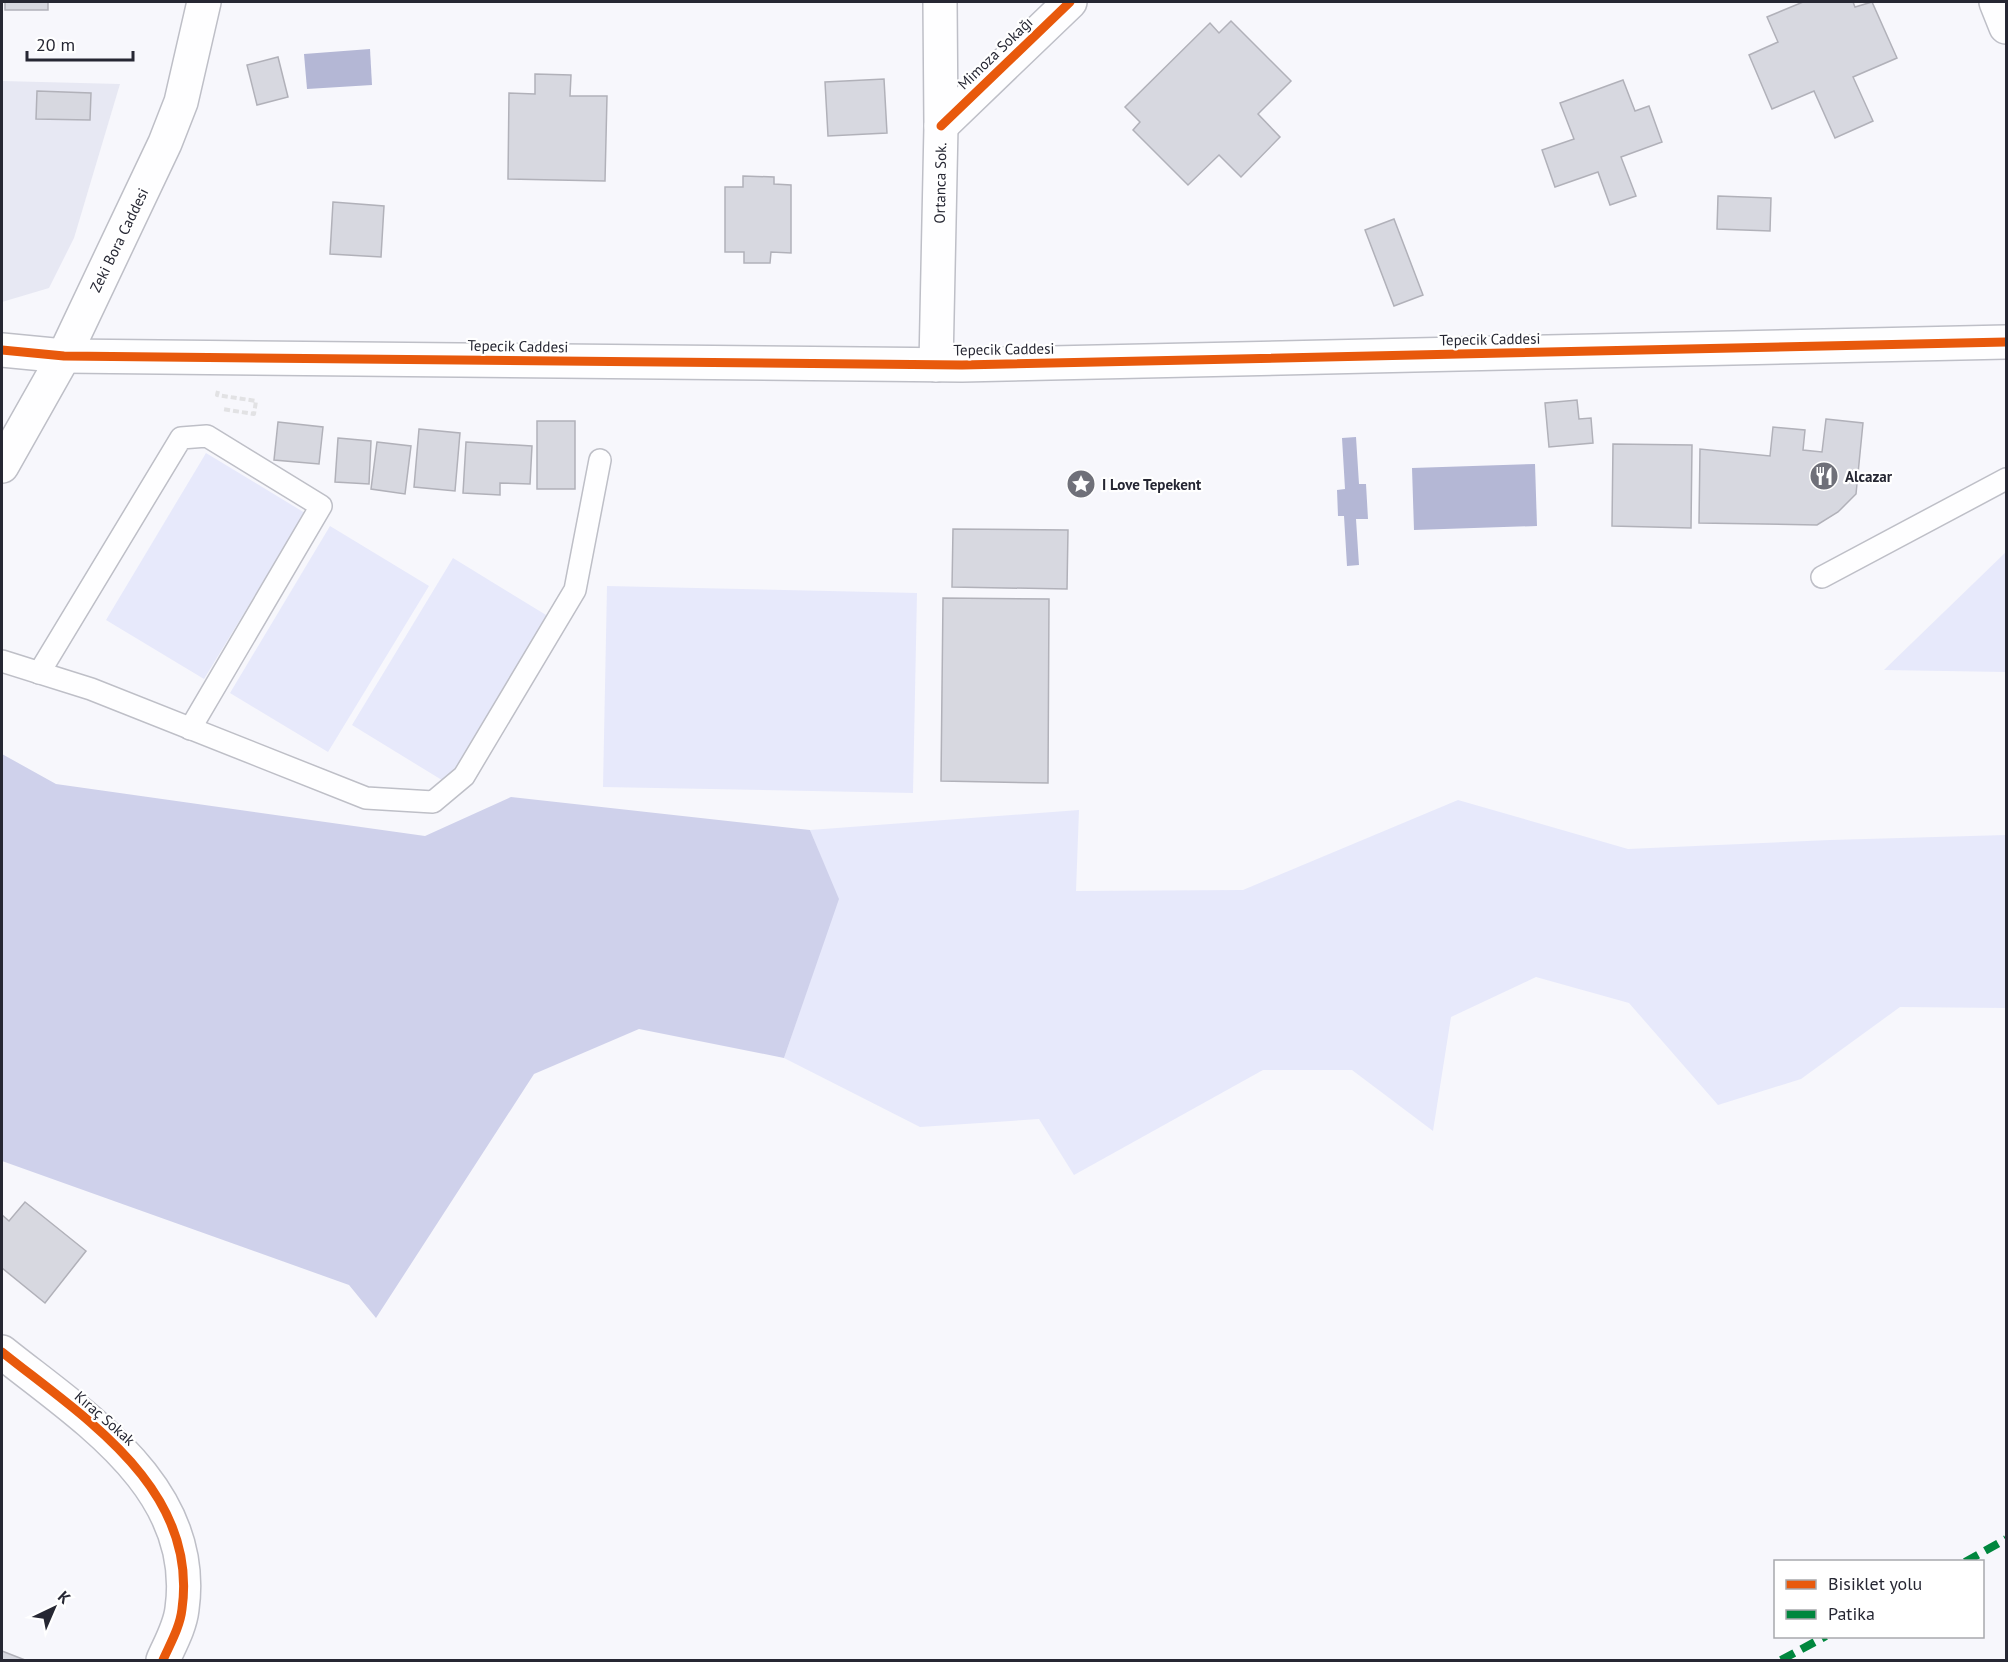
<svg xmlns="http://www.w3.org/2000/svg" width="2008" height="1662" viewBox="0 0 2008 1662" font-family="'PT Sans',sans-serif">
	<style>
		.built { fill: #e7e8f3 }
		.green { fill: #e7e9fb }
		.forest { fill: #cfd1eb }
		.water { fill: #b4b7d5 }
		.building { fill: #d7d8e0; stroke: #b1b1b9; stroke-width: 1.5 }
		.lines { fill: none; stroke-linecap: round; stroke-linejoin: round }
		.service-casing { stroke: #bebfc7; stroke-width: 24 }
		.minor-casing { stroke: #bebfc7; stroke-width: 36 }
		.tertiary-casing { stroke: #bebfc7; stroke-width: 36 }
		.path { stroke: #e2e2e4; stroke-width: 4; stroke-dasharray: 6 3; stroke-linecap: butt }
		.service { stroke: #fefeff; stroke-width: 21 }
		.minor { stroke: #fefeff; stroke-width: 33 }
		.tertiary { stroke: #fefeff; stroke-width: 33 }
		.quiet { stroke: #00873e; stroke-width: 8; stroke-dasharray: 15 8; stroke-linecap: butt }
		.cycleway-casing { stroke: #fff; stroke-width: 13 }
		.cycleway { stroke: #e8590c; stroke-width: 9 }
		.labels { text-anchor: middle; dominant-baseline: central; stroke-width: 4.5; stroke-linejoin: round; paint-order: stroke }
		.street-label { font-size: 15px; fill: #262733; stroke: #fff }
		.poi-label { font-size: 15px; font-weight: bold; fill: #262733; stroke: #fff; text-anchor: start }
	</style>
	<rect width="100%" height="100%" fill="#f7f7fc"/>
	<!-- built -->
	<path class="built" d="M2,81L120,84L74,238L49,288L2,302Z"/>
	<!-- green -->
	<g class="green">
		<path d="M206,453L305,513L204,679L106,620Z"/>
		<path d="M330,526L429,586L328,752L230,693Z"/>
		<path d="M2006,552V672L1884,670Z"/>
		<path d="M453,558L551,618L450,785L352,725Z"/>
		<path d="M607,586L917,593L913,793L603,787Z"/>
		<path d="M1458,800L1628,849L1830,840L2006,835V1008L1900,1007L1801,1079L1718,1105L1629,1003L1536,977L1451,1017L1433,1131L1352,1070H1263L1074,1175L1039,1119L920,1127L784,1058L838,899L810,830L1079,810L1076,891L1243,890Z"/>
	</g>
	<!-- forest -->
	<path class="forest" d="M2,754L56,784L425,836L511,797L810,830L839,899L784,1058L639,1029L534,1074L376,1318L349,1285L2,1161Z"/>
	<!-- water -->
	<g class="water">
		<path d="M370,49L372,85L307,89L304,54Z"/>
		<path d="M1356,437L1359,484H1366L1368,519H1356L1359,565L1347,566L1344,516H1338L1337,490L1345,489L1342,438Z"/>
		<path d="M1535,464L1537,526L1414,530L1412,468Z"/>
	</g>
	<!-- building -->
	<g class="building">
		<rect x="5" y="2" width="43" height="8"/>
		<path d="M1803,2H1853L1855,7L1872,2L1897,58L1853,77L1873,121L1835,138L1814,91L1772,109L1749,55L1778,42L1767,17Z"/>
		<path d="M1231,21L1291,81L1258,114L1280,137L1241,177L1219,155L1188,185L1133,130L1140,122L1125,107L1210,23L1219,33Z"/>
		<path d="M278,57L288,97L257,105L247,65Z"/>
		<path d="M535,74L571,75L570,96H607L605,181L508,179L509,93L535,94Z"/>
		<path d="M884,79L887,133L828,136L825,82Z"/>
		<path d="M1623,80L1635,111L1649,106L1662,142L1621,157L1636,196L1610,205L1598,172L1555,187L1542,150L1574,139L1560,103Z"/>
		<path d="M37,91L91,93L90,120L36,119Z"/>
		<path d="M743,176L774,177V184L791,185V253L771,252L770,263H744V252H725V187H743Z"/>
		<path d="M1718,196L1771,198L1770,231L1717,229Z"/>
		<path d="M333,202L384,206L381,257L330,254Z"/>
		<path d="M1394,219L1423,295L1394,306L1365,230Z"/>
		<path d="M1577,400L1579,419L1591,418L1593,443L1549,447L1545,403Z"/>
		<path d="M1826,419L1863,423L1856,494L1838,512L1817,525L1699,523L1700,449L1770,456L1773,427L1805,430L1803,450L1822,452Z"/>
		<rect x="537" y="421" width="38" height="68"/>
		<path d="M278,422L323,427L319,464L274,460Z"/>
		<path d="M419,429L460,433L455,491L414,487Z"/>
		<path d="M338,438L371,441L369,484L335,482Z"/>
		<path d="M377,442L411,446L405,494L371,489Z"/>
		<path d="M466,442L532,446L530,484L500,483V495L463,493Z"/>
		<path d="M1613,444L1692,445L1691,528L1612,526Z"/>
		<path d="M953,529L1068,530L1067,589L952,587Z"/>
		<path d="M943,598L1049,599L1048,783L941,781Z"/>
		<path d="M25,1202L86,1251L45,1303L2,1268V1215L9,1221Z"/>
		<path d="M2,1651L25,1660H2Z"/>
	</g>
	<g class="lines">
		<!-- service casing -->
		<g class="service-casing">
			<g id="service">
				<path d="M1822,577L2006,479"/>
				<path d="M2,661L91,689L366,798L433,802L464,776L575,590L600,460"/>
				<path d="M39,673L181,438L207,436L321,506L190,729"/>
			</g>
		</g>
		<!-- minor casing -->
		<g class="minor-casing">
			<g id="minor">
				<path d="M1996,2L2006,27"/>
				<path d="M941,126L1070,2"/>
				<path d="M936,365L941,126L940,2"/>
				<path d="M2,466L64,356L165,143L181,102L204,2"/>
				<path d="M2,1352C83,1417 199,1488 182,1609C180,1627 170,1644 163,1660"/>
			</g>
		</g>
		<!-- tertiary casing -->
		<g class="tertiary-casing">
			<path id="tertiary" d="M2,350L64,356L962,365L2006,342"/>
		</g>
		<!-- path -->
		<path class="path" d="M218,391L217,395L256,401L254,414L222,409"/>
		<!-- service -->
		<use href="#service" class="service"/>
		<!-- minor -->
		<use href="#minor" class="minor"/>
		<!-- tertiary -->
		<use href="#tertiary" class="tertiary"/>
		<!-- quiet -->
		<g class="quiet">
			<path d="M1965,1562L2006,1539"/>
			<path d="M1781,1660L1826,1636"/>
		</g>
		<!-- cycleway casing -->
		<g class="cycleway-casing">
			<g id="cycleway">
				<path d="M941,126L1070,2"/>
				<path d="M2,350L64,356L962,365L2006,342"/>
				<path d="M2,1352C83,1417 199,1488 182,1609C180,1627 170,1644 163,1660"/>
			</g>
		</g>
		<!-- cycleway -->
		<use href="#cycleway" class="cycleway"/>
	</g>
	<!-- icons -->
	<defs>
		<g id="restaurant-disc" transform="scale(1.5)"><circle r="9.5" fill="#6f7079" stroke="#fff"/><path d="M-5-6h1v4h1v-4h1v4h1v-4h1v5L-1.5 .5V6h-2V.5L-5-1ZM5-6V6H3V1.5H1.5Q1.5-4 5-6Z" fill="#fff"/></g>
		<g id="sight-disc" transform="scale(1.5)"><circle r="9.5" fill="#6f7079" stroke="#fff"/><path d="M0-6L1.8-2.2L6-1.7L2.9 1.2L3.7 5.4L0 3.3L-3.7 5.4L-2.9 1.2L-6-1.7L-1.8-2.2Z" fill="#fff"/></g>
	</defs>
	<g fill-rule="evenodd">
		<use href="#restaurant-disc" x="1824" y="476"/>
		<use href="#sight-disc" x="1081" y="484"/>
	</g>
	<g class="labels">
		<!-- street labels -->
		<g class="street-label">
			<text transform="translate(995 53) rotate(-44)">Mimoza Sokağı</text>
			<text transform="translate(940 183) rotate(-89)">Ortanca Sok.</text>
			<text transform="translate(119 240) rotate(-64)">Zeki Bora Caddesi</text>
			<text transform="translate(1490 339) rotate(-1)">Tepecik Caddesi</text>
			<text transform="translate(518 346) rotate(1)">Tepecik Caddesi</text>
			<text transform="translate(1004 349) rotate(-1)">Tepecik Caddesi</text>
			<text transform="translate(105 1418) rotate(41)">Kıraç Sokak</text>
		</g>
		<!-- poi labels -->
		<g class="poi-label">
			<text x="1845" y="476">Alcazar</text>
			<text x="1102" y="484">I Love Tepekent</text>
		</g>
	</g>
	<!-- border -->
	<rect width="2008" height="1662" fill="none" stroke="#262733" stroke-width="6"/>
	<!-- legend -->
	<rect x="1774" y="1560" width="210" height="78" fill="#ffffff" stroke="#a8a9ad" stroke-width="1.5"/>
	<rect x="1786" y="1580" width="30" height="9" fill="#e8590c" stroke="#a8a9ad" stroke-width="1.5"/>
	<text x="1828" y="1590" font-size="18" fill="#262733">Bisiklet yolu</text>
	<rect x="1786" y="1610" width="30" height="9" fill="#00873e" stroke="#a8a9ad" stroke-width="1.5"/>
	<text x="1828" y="1620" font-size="18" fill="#262733">Patika</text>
	<!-- north arrow -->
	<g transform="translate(54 1608) rotate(44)" stroke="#ffffff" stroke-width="4.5" paint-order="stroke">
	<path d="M0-4.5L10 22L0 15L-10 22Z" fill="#262733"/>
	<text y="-9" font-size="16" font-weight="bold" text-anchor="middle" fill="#262733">K</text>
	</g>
	<!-- scale -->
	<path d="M27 51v9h106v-9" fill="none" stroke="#262733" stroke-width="3"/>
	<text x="36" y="51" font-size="18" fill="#262733" stroke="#ffffff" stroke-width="4.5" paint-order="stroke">20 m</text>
</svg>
